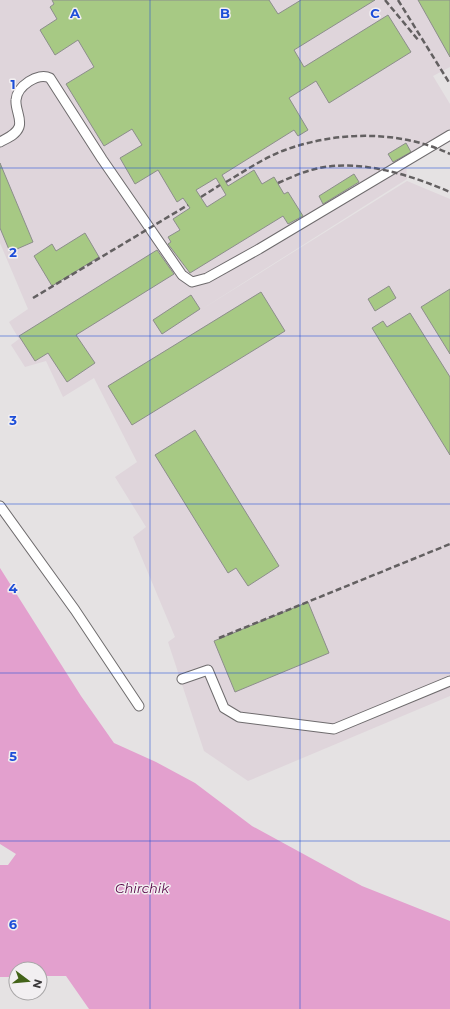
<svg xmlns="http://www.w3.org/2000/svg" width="450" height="1009" viewBox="0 0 450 1009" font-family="Montserrat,sans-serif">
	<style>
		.built { fill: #dfd5db }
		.water { fill: #e3a0ce }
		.building { fill: #a7c984; stroke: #8c8e8b; fill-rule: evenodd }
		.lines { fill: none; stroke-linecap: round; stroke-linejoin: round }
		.minor-casing { stroke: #6e6b6d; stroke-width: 11 }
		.minor { stroke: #fff; stroke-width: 9 }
		.rail { stroke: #636061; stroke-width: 2.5; stroke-dasharray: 6 3; stroke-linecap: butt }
		.grid { fill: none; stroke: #1d4ed8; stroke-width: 1; stroke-opacity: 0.55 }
		.labels { text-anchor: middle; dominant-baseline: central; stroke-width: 3; stroke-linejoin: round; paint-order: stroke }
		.water-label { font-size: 13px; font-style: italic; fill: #550345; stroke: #f2eff1 }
		.grid-label { font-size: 13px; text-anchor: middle; font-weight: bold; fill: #1d4ed8; stroke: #f2eff1; stroke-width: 3; stroke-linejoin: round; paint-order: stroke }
	</style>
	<rect width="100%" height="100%" fill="#e5e2e3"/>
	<!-- built -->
	<path class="built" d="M0,0H450V67L433,76L450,104V129L406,157L407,179L199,311L407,181L450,199V696L248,781L204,751L168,642L175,637L133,537L146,527L115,477L137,462L94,378L63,397L46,361L25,367L11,345L19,339L9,322L28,309L0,243Z"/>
	<!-- water -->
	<path class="water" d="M0,568L81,696L114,743L156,762L195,783L252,826L362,886L450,921V1009H89L66,976H40V969H16V977H0V865H8L16,854L0,844Z"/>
	<!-- building -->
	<g class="building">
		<path d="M52,0H269L278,14L301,0H375L294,50L304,67L388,15L411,52L329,103L316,81L289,98L308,130L298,136L294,130L222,175L228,186L254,170L262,184L274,177L284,194L288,192L303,216L288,224L283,216L190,273L168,244L171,242L168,237L180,230L173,219L190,208L183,198L177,202L158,170L135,184L120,158L142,145L132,129L104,146L66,84L94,67L78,40L55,55L40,30L57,19L50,7L54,4ZM216,178L226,195L207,207L196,190Z"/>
		<path d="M418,0H450V57Z"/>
		<path d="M406,143L411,152L393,162L388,154Z"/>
		<path d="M0,163L33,242L10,252L0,228Z"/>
		<path d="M354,174L359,182L323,204L319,196Z"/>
		<path d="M85,233L99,257L52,286L34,256L52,244L56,251Z"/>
		<path d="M157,250L174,274L76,335L95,363L67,382L48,353L35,361L19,336Z"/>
		<path d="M389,286L396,298L375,311L368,299Z"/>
		<path d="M450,289V354L421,307Z"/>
		<path d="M261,292L285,331L132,425L108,386Z"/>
		<path d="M191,295L200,309L162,334L153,320Z"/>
		<path d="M410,313L450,377V455L372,328L383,321L387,327Z"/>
		<path d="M195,430L279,566L248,586L236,568L228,573L155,455Z"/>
		<path d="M308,602L329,653L235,692L214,641Z"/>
	</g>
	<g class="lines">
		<!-- minor casing -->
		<g class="minor-casing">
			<g id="minor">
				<path d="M0,142C7,138 16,135 19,127C22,119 15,109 16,100C17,86 38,72 50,78L102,159L182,275L192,282L207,278L259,249L450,135"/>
				<path d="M0,506L75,610L139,706"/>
				<path d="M182,679L208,670L224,708L239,717L334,729L450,681"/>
			</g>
		</g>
		<!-- minor -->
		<use href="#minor" class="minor"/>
		<!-- rail -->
		<g class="rail">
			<path d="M385,0L419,41"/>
			<path d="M398,0L450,84"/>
			<path d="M226,182C245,171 265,157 285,150C337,131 400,130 450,154"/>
			<path d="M278,183C290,178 302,172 315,169C358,158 411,175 450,192"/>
			<path d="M201,197L220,185"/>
			<path d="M33,298L188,205"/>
			<path d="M219,638L450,544"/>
		</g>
	</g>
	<!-- grid -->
	<path class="grid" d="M150,0V1009M300,0V1009M0,168H450M0,336H450M0,504H450M0,673H450M0,841H450"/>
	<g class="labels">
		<!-- water labels -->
		<g class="water-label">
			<text x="142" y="888">Chirchik</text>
		</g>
	</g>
	<g class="grid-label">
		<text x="75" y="18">A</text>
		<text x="225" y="18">B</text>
		<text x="375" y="18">C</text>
		<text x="13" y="89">1</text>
		<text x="13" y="257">2</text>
		<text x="13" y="425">3</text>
		<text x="13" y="593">4</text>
		<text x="13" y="761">5</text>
		<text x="13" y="929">6</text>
	</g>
	<!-- north arrow -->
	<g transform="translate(28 981) rotate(106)"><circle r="19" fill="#f2eff1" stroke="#a8a6a7"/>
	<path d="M0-3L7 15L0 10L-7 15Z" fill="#436319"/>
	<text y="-6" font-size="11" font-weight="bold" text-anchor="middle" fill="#3a3839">N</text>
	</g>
</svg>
